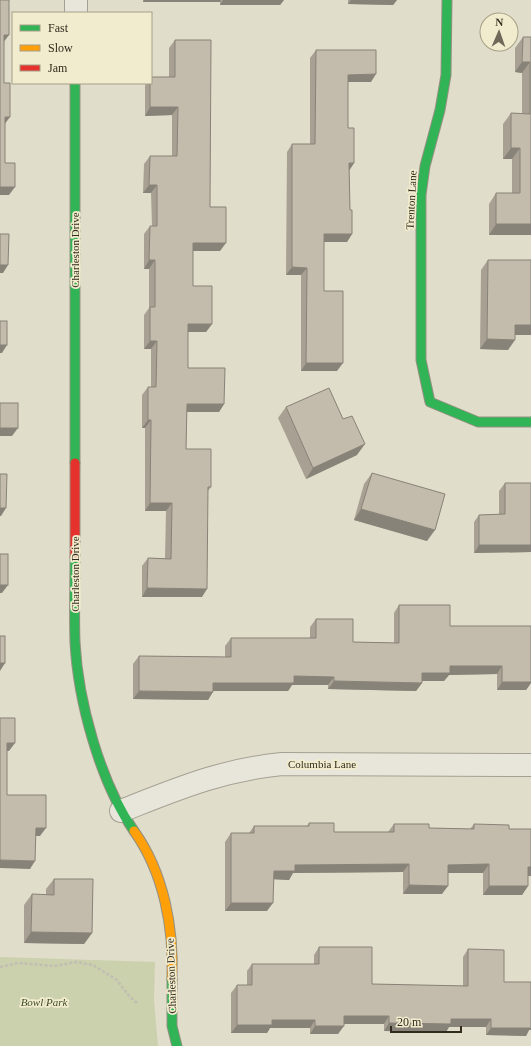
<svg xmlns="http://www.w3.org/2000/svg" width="531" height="1046" viewBox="0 0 531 1046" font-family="Georgia,serif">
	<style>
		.green { fill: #cbd0ad }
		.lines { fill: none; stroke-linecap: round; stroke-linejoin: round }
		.street-casing { stroke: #a5a093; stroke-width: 24 }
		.fast-casing { stroke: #959183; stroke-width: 11 }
		.slow-casing { stroke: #959183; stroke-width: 11 }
		.jam-casing { stroke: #959183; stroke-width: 11 }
		.path { stroke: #c1beb2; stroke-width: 2.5; stroke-dasharray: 3 2; stroke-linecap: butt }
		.street { stroke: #e8e6da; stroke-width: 22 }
		.fast { stroke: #30b455; stroke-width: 9 }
		.slow { stroke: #ff9f0a; stroke-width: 9 }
		.jam { stroke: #e5322d; stroke-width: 9 }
		.wall { fill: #a8a193 }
		.shaded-wall { fill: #888378 }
		.building { fill: #c3bbab; stroke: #888378 }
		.labels { text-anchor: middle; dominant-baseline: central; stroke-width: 3.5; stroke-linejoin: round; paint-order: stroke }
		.street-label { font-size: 11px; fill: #322a1d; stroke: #f2ecce }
		.park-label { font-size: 11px; font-style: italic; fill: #3d4d25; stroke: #f2ecce }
	</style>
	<rect width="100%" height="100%" fill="#e0ddca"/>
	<!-- green -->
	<path class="green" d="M0,957L155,962L154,1001L158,1046H0Z"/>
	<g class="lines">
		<!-- street casing -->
		<g class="street-casing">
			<g id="street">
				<path d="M76,13V0"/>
				<path d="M121,811C177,789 221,770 282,764L531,765"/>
			</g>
		</g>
		<!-- fast casing -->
		<g class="fast-casing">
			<g id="fast">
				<path d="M447,0L446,75L440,110L425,166L421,195V360L430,402L478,422H531"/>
				<path d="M75,83V463"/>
				<path d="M75,557C75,585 74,614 75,642C78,701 100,782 134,831"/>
				<path d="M172,979V1026L177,1046"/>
			</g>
		</g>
		<!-- slow casing -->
		<g class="slow-casing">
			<path id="slow" d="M134,831C164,873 174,928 172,979"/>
		</g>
		<!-- jam casing -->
		<g class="jam-casing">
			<path id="jam" d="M75,463V557"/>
		</g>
		<!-- path -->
		<path class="path" d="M0,967L18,963L55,966L76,962L93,965L117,980L129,996L137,1003"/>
		<!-- street -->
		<use href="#street" class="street"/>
		<!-- fast -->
		<use href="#fast" class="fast"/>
		<!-- slow -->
		<use href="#slow" class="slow"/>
		<!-- jam -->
		<use href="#jam" class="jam"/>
	</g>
	<!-- wall -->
	<g class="wall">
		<path d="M143,0H284L280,5H220V2H143Z"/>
		<path d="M348,0H397L393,5L348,4Z"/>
		<path d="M523,37H531V235H489V204L496,193H512V159H503V124L511,113H522V73L515,72V48Z"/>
		<path d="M175,40L210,207L220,251H193V286L212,324L206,332H188V368L224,404L219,412H187L186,449L211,487L208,491L202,597H142V566L148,558H165L166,511H145V428H142V395L148,387H151V349H144V315L149,308V269H144V234L150,226H152L151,193H143L144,164L150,156H172V115L145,116V86L146,83H150L169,77V48Z"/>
		<path d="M316,50L371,82H348V128L354,163L349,170L350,210L352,234L347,242H324V291L337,371H301V275H286L287,152L292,144H310V58Z"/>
		<path d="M488,260H531V335H515L508,350L480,349L481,270Z"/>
		<path d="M286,407L357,455L306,479L278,418Z"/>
		<path d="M372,473L427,541L354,520L364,484Z"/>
		<path d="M505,483H531V552L474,553V522L479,515L499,514V491Z"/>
		<path d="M399,605L450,626H531V683L526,690H497V674L449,675L444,681H422V683L416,691L328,689V685H292L288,691H213L208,700L133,699V664L139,656L225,657V646L231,638H310V627L316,619L353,642L394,643V613Z"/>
		<path d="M309,823L334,832H388L394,824L429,828L470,829L474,824L509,829H531V876H528V886L522,895H483V873H448L442,894H403V872L293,873L289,880L274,879L267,911H225V842L231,833H249L254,826H307Z"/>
		<path d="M54,879L92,933L84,944L24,943V905L32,894L46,895V889Z"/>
		<path d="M319,947L372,984L463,986V957L468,949L504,982H531V1030H529L526,1036L486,1035V1027H449L446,1032L384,1031V1024H344L338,1034H310V1028H270L267,1033H231V993L237,985H247V971L252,964H314V955Z"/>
	</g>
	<!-- shaded-wall -->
	<g class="shaded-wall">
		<path d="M144,0H221L220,2H143Z"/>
		<path d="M223,0H284L280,5H220Z"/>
		<path d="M351,0H397L393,5L348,4Z"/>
		<path d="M4,35H9L3,43Z"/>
		<path d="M522,62H530L522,73L515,72Z"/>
		<path d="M376,74L371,82H343L348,75Z"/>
		<path d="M150,107H178L172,115L145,116Z"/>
		<path d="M5,117H10L4,125Z"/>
		<path d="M511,148H520L512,159H503Z"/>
		<path d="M349,163H354L349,171Z"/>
		<path d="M149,185H157L151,193H143Z"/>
		<path d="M0,187H15L9,195H0Z"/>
		<path d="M496,224H531V235H489Z"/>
		<path d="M324,234H352L347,242H319Z"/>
		<path d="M193,243H226L220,251H187Z"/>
		<path d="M149,260H155L149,269H144Z"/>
		<path d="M0,265H8L3,273H0Z"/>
		<path d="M292,267L307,268L301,275H286Z"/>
		<path d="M188,324H212L206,332H183Z"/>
		<path d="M515,325H531V335H508Z"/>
		<path d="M487,339L515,340L508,350L480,349Z"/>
		<path d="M150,341H157L151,349H144Z"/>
		<path d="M0,345H7L2,353H0Z"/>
		<path d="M306,363H343L337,371H301Z"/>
		<path d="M187,404H224L219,412H181Z"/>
		<path d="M148,420H151L145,428H142Z"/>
		<path d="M0,428H18L12,436H0Z"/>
		<path d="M365,444L357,455L306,479L313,468Z"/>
		<path d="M150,503H172L166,511H145Z"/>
		<path d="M0,508H6L1,516H0Z"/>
		<path d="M361,509L435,530L427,541L354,520Z"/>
		<path d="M479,545H531V552L474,553Z"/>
		<path d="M0,585H8L2,593H0Z"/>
		<path d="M147,588L207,589L202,597H142Z"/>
		<path d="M0,663H5L0,671Z"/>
		<path d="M450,666H502L497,674L449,675L444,681H417L422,673Z"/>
		<path d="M294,676L334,677L328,685H292L288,691H208L213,683Z"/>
		<path d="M531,676V683L526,690H497L502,682Z"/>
		<path d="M334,681L422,683L416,691L328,689Z"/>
		<path d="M139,691L213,692L208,700L133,699Z"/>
		<path d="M7,743H15L9,751H1Z"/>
		<path d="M36,828H46L40,836H30Z"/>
		<path d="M0,860L35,861L30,869L0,868Z"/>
		<path d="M409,864L403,872L293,873L289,880L268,879L274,871L295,865Z"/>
		<path d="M489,864L483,873H442L448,865Z"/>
		<path d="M528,867H531V876H522Z"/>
		<path d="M409,885L448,886L442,894H403Z"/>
		<path d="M489,886H528L522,895H483Z"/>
		<path d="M231,903H273L267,911H225Z"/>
		<path d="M31,932L92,933L84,944L24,943Z"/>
		<path d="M344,1016H389L384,1024H338Z"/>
		<path d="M451,1019H491L486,1027H449L446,1032L384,1031L389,1023Z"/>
		<path d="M272,1020H315L310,1028H270L267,1033H231L237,1025Z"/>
		<path d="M531,1023V1030H529L526,1036L486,1035L491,1028Z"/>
		<path d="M315,1026H344L338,1034H310Z"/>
	</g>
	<!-- building -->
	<g class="building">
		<path d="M0,0H9V35H4V83H10V117H5V163H15V187H0Z"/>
		<path d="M523,37H531V224H496V193H520V148H511V113L530,114V62H522Z"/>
		<path d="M175,40H211L210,207H226V243H193V286H212V324H188V368H225L224,404H187L186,449H211V487H208L207,589L147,588L148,558L171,559L172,503H150L151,420H148V387H156L157,341H150V307H155V260H149L150,226H157V185H149L150,156H177L178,107H150V83H151V77H175Z"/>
		<path d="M316,50H376V74L348,75V128H354V163H349L350,210H352V234H324V291H343V363H306L307,268L292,267V144H315Z"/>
		<path d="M0,234H9L8,265H0Z"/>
		<path d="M488,260H531V325H515V340L487,339Z"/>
		<rect x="0" y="321" width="7" height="24"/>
		<path d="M329,388L343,419L352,416L365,444L313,468L286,407Z"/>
		<rect x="0" y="403" width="18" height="25"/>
		<path d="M372,473L445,494L435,530L361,509Z"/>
		<path d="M0,474H7L6,508H0Z"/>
		<path d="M505,483H531V545H479V515L505,514Z"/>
		<rect x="0" y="554" width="8" height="31"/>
		<path d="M399,605H450V626H531V682H502V666H450V673H422V683L334,681V677L294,676V683H213V692L139,691V656L231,657V638H316V619H353V642L399,643Z"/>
		<rect x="0" y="636" width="5" height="27"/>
		<path d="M0,718H15V743H7V795H46V828H36L35,861L0,860Z"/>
		<path d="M309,823H334V832H394V824H429V828L474,829V824L509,825V829H531V867H528V886H489V864L448,865V886L409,885V864L295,865V871H274L273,903H231V833H254V826H309Z"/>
		<path d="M54,879H93L92,933L31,932L32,894L54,895Z"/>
		<path d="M319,947H372V984L468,986V949L504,950V982H531V1028H491V1019H451V1024L389,1023V1016H344V1026H315V1020H272V1025H237V985H252V964H319Z"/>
	</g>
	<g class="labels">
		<!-- street labels -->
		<g class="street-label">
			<text transform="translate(411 200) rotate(-87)">Trenton Lane</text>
			<text transform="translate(75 250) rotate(-90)">Charleston Drive</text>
			<text transform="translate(75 574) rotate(-90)">Charleston Drive</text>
			<text x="322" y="764">Columbia Lane</text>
			<text transform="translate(171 976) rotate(-92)">Charleston Drive</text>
		</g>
		<!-- park labels -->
		<g class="park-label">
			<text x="44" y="1002">Bowl Park</text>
		</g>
	</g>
	<!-- legend -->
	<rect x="12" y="12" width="140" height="72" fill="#f2ecce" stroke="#a59e87"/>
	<rect x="20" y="25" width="20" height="6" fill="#30b455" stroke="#a59e87"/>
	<text x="48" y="32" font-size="12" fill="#322a1d">Fast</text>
	<rect x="20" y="45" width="20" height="6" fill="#ff9f0a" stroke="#a59e87"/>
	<text x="48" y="52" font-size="12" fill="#322a1d">Slow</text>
	<rect x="20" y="65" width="20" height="6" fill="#e5322d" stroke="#a59e87"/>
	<text x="48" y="72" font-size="12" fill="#322a1d">Jam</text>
	<!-- north arrow -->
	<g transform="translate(499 32) rotate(2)"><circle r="19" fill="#f2ecce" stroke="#a59e87"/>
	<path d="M0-3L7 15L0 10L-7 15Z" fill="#6f695a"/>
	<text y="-6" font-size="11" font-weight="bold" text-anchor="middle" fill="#322a1d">N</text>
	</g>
	<!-- scale -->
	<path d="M391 1026v6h70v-6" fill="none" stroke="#322a1d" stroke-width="2"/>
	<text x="397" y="1026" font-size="12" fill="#322a1d" stroke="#f2ecce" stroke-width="3" paint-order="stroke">20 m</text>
</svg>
